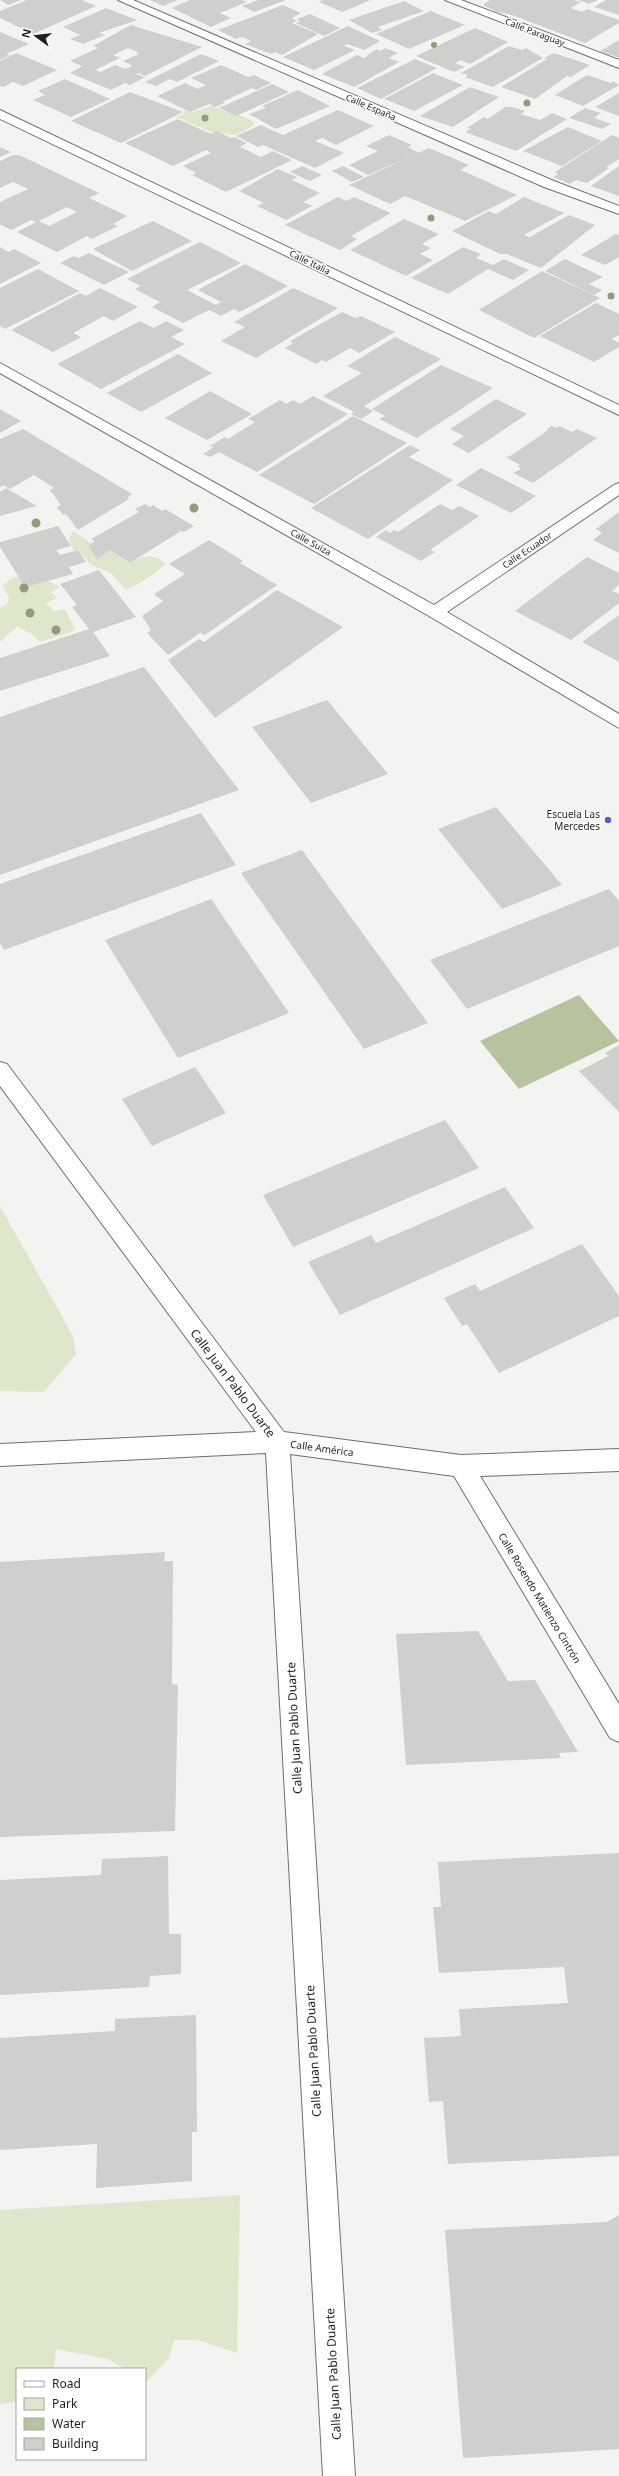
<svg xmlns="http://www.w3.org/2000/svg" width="619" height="2476" viewBox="0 0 619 2476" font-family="'Noto Sans',sans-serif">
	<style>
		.green { fill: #dee7cc }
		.water { fill: #b6c39e }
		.building { fill: #cfd0cd; fill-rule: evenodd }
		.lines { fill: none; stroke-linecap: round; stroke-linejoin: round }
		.minor-casing { stroke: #6f706d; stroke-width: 2 }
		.minor { fill: #fff; fill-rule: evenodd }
		.tree { fill: #939b7c }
		.poi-dot { fill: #4f60d5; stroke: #fff; stroke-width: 1.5 }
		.labels { text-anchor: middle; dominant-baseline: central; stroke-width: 3; stroke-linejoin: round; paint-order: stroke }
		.far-street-label { font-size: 9px; fill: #1f1f1e; stroke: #fff }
		.poi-label { font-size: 10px; fill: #1f1f1e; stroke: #fff; text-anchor: end }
		.street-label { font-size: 10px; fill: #1f1f1e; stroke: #fff }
		.near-street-label { font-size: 12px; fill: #1f1f1e; stroke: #fff }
	</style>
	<rect width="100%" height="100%" fill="#f3f4f1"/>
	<!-- green -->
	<g class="green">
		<path d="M212,106C226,114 243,113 255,123C248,130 238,137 227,134C221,133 217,131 211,132L179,118H174L184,114V110L192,112Z"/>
		<path d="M73,531L92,544L88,546L97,558L110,550L129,563C143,556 153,552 165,564C160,571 131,590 125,589L111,573L91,565L78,550H73L69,539Z"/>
		<path d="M26,576L41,577L60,587L51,592L57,598L45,603L54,611L65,609L75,629L72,632L40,642L30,633L17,627L0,642V608L7,604L9,597L2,586L13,577Z"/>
		<path d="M0,1206L73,1336L76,1354L44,1392L0,1391Z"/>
		<path d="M240,2195L237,2353L198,2340H174L169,2358L146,2382L145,2369H125L108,2359L56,2349L54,2369H17V2402L0,2404V2210Z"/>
	</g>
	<!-- water -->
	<path class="water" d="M579,995L619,1041L519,1089L480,1041Z"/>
	<!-- building -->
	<g class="building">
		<path d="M0,0H21L8,5Z"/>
		<path d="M27,0H82L96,6L33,34L0,18V11Z"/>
		<path d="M150,0H178L163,6Z"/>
		<path d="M190,0H242L247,2L220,13L231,18L211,27L172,8Z"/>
		<path d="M258,0H286L254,12L242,6Z"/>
		<path d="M323,0H371L342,12L319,2Z"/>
		<path d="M490,0H574L581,2L571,8L582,12L587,9L619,20V23L585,43L512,15L497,12L483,5Z"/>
		<path d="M578,0H598L589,4Z"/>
		<path d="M606,0H619V15L594,7Z"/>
		<path d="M404,1L424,11L378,27L382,30L372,33L349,20Z"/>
		<path d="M283,5L301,13L292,18L297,21L292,23L318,34L282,55L275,52L271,54L245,44L251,41L242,37L236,39L218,30Z"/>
		<path d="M106,8L137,20L99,33L105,35L83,44L70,39L80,35L63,27Z"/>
		<path d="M431,11L465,25L409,49L376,34Z"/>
		<path d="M310,14L340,28L324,36L296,23L300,21L297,19Z"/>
		<path d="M131,25L202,47L145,76L138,73L136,74L145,77L130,85L125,83L111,90L70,73L86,64L82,66L70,61L98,48L93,46ZM128,48L138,52L136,53L139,54L123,61L133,66L125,69L115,65L101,72L95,70L120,58L113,55Z"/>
		<path d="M348,26L380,41L364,50L347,44L344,46L355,50L314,70L283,57Z"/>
		<path d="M475,28L508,42L470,64L461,60L455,63L465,67L454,72L416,56Z"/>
		<path d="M0,32L29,44L6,54L10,55L0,60Z"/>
		<path d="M619,40V58L600,51Z"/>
		<path d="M509,46L522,50L526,48L543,58L493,87L465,77L468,75L461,73Z"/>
		<path d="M385,48L398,53L389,58L399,62L354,87L322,74L357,55L364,58L377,49L381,51Z"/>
		<path d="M16,53L57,70L23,86L13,82L3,87L0,86V61Z"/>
		<path d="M554,53L590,65L571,77L567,76L535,99L501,87L547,59L544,58Z"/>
		<path d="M201,54L219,61L177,82L170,79L156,86L145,82Z"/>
		<path d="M415,59L437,68L381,99L357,88Z"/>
		<path d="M221,65L248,77L254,75L271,83L256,90L252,88L222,102L225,103L215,107L209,104L190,112L157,96L185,83L197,89L206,85L191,78Z"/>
		<path d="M433,73L463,85L414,111L384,99Z"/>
		<path d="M587,75L611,83L613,81L619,85L583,106L555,95Z"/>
		<path d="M65,79L110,99L71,117L33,100L45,95L38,91Z"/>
		<path d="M272,84L289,92L236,116L219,108Z"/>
		<path d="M470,87L499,97L453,127L420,116Z"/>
		<path d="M298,90L330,106L276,129L249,114L266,108L262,106Z"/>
		<path d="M130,92L183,112L121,143L71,121Z"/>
		<path d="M619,93V116L595,107Z"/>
		<path d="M505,107H511L525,111L521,114L540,120L552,113L567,119L516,151L465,132L471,129L467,128L484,117L488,119Z"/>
		<path d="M585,108L601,113L594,118L611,124L602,129L569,118Z"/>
		<path d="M338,110L374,126L336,145L322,138L315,141L344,153L315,168L263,145L258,147L236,136L261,125L283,135Z"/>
		<path d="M178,119L211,134L216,131L231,138L234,137L247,143L240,147L261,157L273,151L292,160L226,192L192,175L196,173L183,166L211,153L206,150L173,166L125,143Z"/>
		<path d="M568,127L602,141L562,166L523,151Z"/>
		<path d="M389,135L412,145L408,147L419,153L368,175L349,165L378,151L366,146Z"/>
		<path d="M612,135L619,138V159L606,167L609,168L587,183L576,180L570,184L553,177L558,174L555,172Z"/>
		<path d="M0,147L11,152L0,157Z"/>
		<path d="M429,148L469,165L461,170L517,195L465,221L405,196L390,204L349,185Z"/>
		<path d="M13,155H19L99,193L89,198L127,216L113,224L118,226L92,239L87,236L57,252L17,232L36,222L31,220L11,230L0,224V202L28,189L13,182L0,188V161ZM67,207L77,212L49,226L39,221Z"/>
		<path d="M302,166L322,175L310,181L290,172Z"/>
		<path d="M343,166L364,177L352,182L332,171Z"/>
		<path d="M619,166V196L591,186Z"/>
		<path d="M278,169L297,177L292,180L320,193L303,202L312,206L286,220L257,206L264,203L239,191Z"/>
		<path d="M338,197L347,201L354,197L391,213L351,236L357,239L340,250L285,225Z"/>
		<path d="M524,197L564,213L524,235L530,237L569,215L595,225L541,268L507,254H500L452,231L489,211L496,214Z"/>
		<path d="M404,219L439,234L422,244L431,248L420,254L433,260L406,276L350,250Z"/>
		<path d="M153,221L192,241L132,271L93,249Z"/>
		<path d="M616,234L619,235V257L605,265L581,255Z"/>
		<path d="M200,242L241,263L187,290L216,305L221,302L198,290L245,264L288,286L240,312L234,309L221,316L209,310L183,323L152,307L160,302L135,289L141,286L127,279Z"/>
		<path d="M0,247L8,252L14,249L41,263L0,284Z"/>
		<path d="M463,247L481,254L476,258L493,265L504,259L529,270L513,280L488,269L448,294L411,278Z"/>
		<path d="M89,253L129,272L104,285L60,263L74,256L79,258Z"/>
		<path d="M565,259L603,277L589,284L602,290L594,295L545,271Z"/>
		<path d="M38,269L79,291L5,329L0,326V288Z"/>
		<path d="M542,271L600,298L534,338L479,310Z"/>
		<path d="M100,288L138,307L113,321L104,316L73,333L81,337L53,352L11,330L80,293L86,296Z"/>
		<path d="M293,288L338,308L256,358L221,341L245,327L234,322Z"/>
		<path d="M596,303L619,314V335L612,339L619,343V347L594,362L540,336Z"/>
		<path d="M342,312L355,318L361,316L395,332L359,353L350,348L326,362L322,360L316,364L285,348L293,343L290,341Z"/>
		<path d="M140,321L154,328L166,321L184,330L171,337L185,344L101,389L57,364Z"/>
		<path d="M395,337L441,359L364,406L373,411L361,419L351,414L354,412L323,396L362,373L347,366Z"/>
		<path d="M178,354L212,373L141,412L107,393Z"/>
		<path d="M441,365L493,388L417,438L379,419L385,416L372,409Z"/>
		<path d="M210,391L252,414L207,440L165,418Z"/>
		<path d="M313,396L348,414L257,472L219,452L210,457L203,454L214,447L210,446L225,437L228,439L255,422L248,419L280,400L286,404L293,400L300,404Z"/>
		<path d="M496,399L527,414L469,453L452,444L464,436L450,429Z"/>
		<path d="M0,409L21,421L0,433Z"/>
		<path d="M353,416L407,443L314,504L259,475Z"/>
		<path d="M551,426L557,428L559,426L572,432L577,429L597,438L533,483L513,473L521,469L518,467L520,465L506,457L512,455L548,430L547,429Z"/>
		<path d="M23,429L132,494L128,497L129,499L78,530L66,514L63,515L57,507L61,505L50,490L54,488L34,475L10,489L3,485L0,487V439Z"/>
		<path d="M410,445L420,450L409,457L453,480L368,539L311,508Z"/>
		<path d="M481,468L536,496L511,513L456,485Z"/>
		<path d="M6,488L37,506L0,516V492Z"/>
		<path d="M145,504L150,507L153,505L162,511L165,509L194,526L184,532L181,531L130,563L110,550L97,559L88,546L95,541L91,539L139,512L135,509Z"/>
		<path d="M440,504L452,510L459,506L479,516L430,550L435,552L421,561L376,537L386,530L390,533L394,530L398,532Z"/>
		<path d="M619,512V553L593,540L602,533L596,529Z"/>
		<path d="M58,526L71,546L56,550L60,555L78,550L86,562L69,567L73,574L25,587L0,547V542Z"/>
		<path d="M209,540L243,561L240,563L277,585L205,635L200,633L168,655L147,633L151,630L142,616L163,601L154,594L185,574L169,564Z"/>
		<path d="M587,557L619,573V585L612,591L619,594V603L571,640L515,611Z"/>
		<path d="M99,570L136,617L93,632L110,656L0,691V658L89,629L72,607L77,605L60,584Z"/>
		<path d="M277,590L343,627L215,718L168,660L199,639L204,642Z"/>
		<path d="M619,615V662L582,642Z"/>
		<path d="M144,667L239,790L0,875V717Z"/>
		<path d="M327,700L388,774L311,803L252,727Z"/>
		<path d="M496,807L562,885L502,909L438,829Z"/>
		<path d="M201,813L236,865L4,950L0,943V884Z"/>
		<path d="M302,850L428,1023L364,1049L241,873Z"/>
		<path d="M609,889L619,901V946L467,1009L430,960Z"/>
		<path d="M211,899L289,1013L178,1058L105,940Z"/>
		<path d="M619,1045V1112L579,1071L608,1056L605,1053Z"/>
		<path d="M195,1067L226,1113L152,1146L122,1099Z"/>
		<path d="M445,1120L479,1168L293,1247L263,1195Z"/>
		<path d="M505,1187L534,1228L340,1315L308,1262L371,1235L376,1243Z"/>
		<path d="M582,1244L619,1296V1316L499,1373L467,1324L462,1326L444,1298L475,1284L480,1291Z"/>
		<path d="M165,1552L164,1561H173L172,1684L178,1685L175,1831L0,1837V1562Z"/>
		<path d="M478,1631L508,1681L535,1680L578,1752L559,1753L561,1758L406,1765L396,1634Z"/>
		<path d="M619,1853V2156L448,2164L443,2101L429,2102L424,2038L461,2036L459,2009L568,2003L564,1967L439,1973L433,1907H441L438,1862Z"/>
		<path d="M168,1856L169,1934H181V1974L150,1976L149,1987L0,1995V1880L101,1875L102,1859Z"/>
		<path d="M196,2015L197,2132H192V2181L96,2188L97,2144L0,2150V2038L115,2031V2019Z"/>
		<path d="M619,2215V2449L463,2458L445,2230L607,2222Z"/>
	</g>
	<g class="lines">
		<!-- minor casing -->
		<g class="minor-casing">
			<g id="minor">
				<path d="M118,0H133L554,181L619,206V214L544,187Z"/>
				<path d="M445,0H461L619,60V68Z"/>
				<path d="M0,110L619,405V415L0,119Z"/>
				<path d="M0,363L434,605L614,485L619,483V495L447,612L619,714V728L429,616L0,373Z"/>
				<path d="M0,1062L7,1064L284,1432L461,1455L619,1449V1471L480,1476L619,1704V1742L610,1738L454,1476L290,1454L355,2476H323L266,1453L0,1466V1444L256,1432L0,1086Z"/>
			</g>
		</g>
		<!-- minor -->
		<use href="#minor" class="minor"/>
	</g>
	<!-- trees -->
	<g class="tree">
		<circle cx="434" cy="45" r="3"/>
		<circle cx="527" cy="103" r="3.5"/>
		<circle cx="205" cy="118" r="3.5"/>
		<circle cx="431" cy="218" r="3.5"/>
		<circle cx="611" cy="296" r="3.5"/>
		<circle cx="194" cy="508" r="4.5"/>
		<circle cx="36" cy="523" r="4.5"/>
		<circle cx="24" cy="588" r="4.5"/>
		<circle cx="30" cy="613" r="4.5"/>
		<circle cx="56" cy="630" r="4.5"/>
	</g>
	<!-- markers -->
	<circle class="poi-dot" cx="608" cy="820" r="4"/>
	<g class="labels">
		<!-- far-street labels -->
		<g class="far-street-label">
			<text transform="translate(535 32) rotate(21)">Calle Paraguay</text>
			<text transform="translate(371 107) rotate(23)">Calle España</text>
			<text transform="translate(310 262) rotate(26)">Calle Italia</text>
			<text transform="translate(311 542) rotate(29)">Calle Suiza</text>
			<text transform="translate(527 550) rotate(-34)">Calle Ecuador</text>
		</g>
		<!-- poi labels -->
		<g class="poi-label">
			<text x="600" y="814">Escuela Las<tspan x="600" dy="12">Mercedes</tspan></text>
		</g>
		<!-- street labels -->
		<g class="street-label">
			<text transform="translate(322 1448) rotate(8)">Calle América</text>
			<text transform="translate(540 1598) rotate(59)">Calle Rosendo Matienzo Cintrón</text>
		</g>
		<!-- near-street labels -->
		<g class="near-street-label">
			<text transform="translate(233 1383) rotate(53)">Calle Juan Pablo Duarte</text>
			<text transform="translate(294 1728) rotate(-93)">Calle Juan Pablo Duarte</text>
			<text transform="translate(313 2051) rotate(-93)">Calle Juan Pablo Duarte</text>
			<text transform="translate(333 2374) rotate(-93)">Calle Juan Pablo Duarte</text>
		</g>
	</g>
	<!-- legend -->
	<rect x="16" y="2368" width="130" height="92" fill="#ffffff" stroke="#a5a5a5"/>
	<rect x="24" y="2381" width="20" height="6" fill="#ffffff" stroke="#a5a5a5"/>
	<text x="52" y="2388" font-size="12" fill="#1f1f1e">Road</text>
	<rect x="24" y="2398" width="20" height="12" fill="#dee7cc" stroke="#a5a5a5"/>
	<text x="52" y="2408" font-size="12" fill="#1f1f1e">Park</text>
	<rect x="24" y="2418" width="20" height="12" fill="#b6c39e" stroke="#a5a5a5"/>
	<text x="52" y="2428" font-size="12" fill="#1f1f1e">Water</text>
	<rect x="24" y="2438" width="20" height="12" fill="#cfd0cd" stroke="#a5a5a5"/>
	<text x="52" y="2448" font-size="12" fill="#1f1f1e">Building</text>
	<!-- north arrow -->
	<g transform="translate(36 36) rotate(285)" stroke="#ffffff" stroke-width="3" paint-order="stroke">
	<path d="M0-3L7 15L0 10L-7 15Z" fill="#1f1f1e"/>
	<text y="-6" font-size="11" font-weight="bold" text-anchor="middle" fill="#1f1f1e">N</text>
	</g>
</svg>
